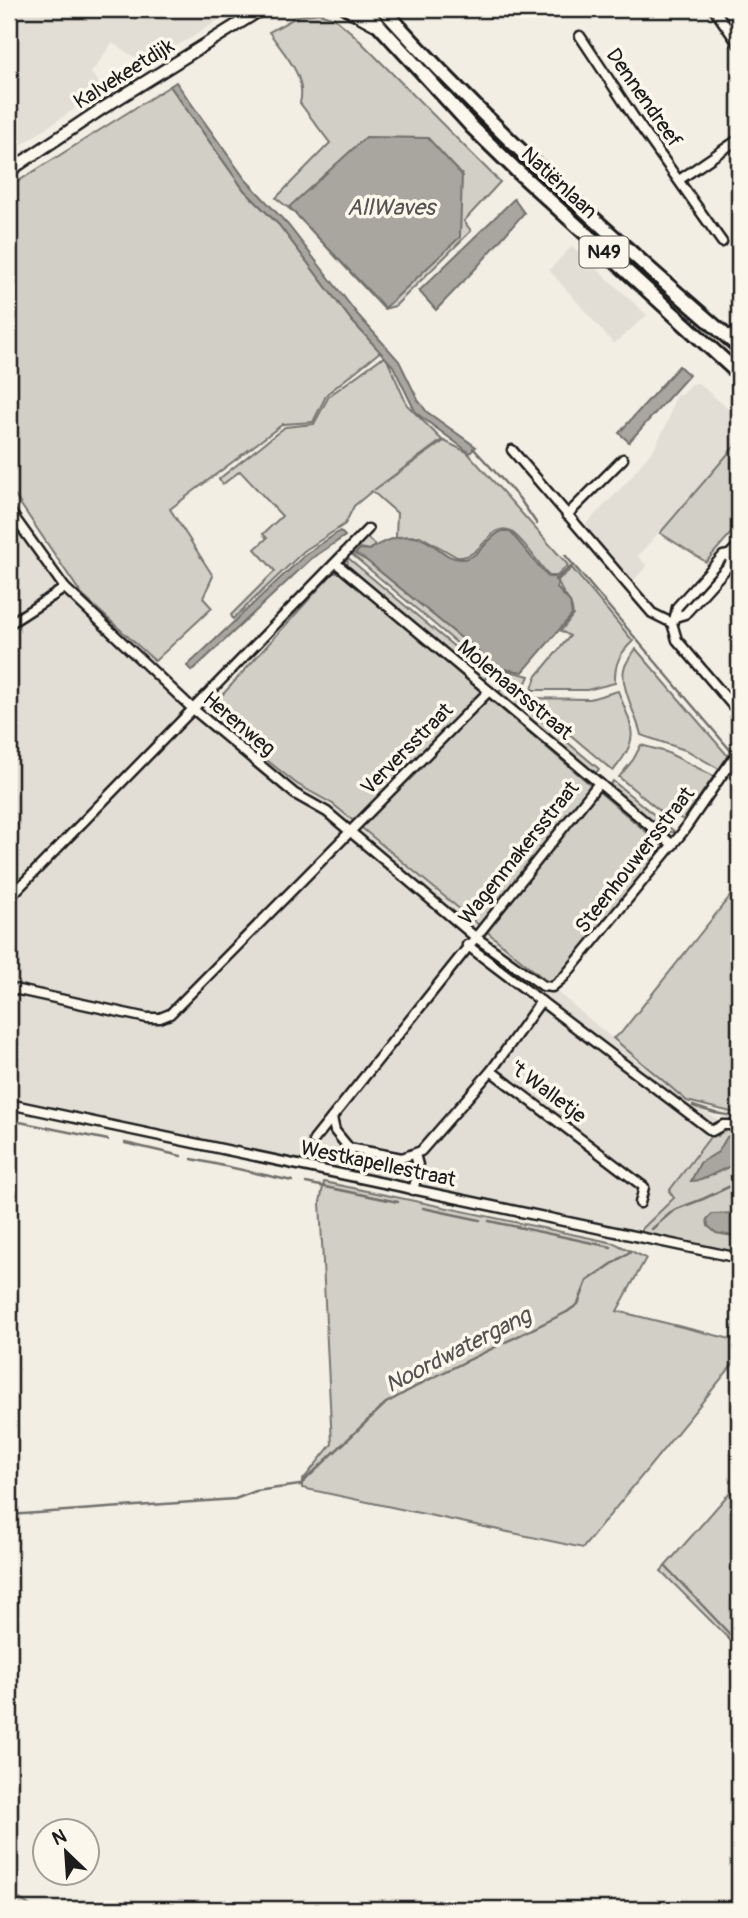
<svg xmlns="http://www.w3.org/2000/svg" width="748" height="1918" viewBox="0 0 748 1918" font-family="Pangolin,sans-serif">
	<style>
		.built { fill: #e2ded5 }
		.green { fill: #d2cfc6; stroke: #777671; stroke-width: 2 }
		.water { fill: #a9a6a0; stroke: #716f6b; stroke-width: 2 }
		.lines { fill: none; stroke-linecap: round; stroke-linejoin: round }
		.stream { stroke: #716f6b; stroke-width: 2.5 }
		.minor-casing { stroke: #1c1c1c; stroke-width: 13 }
		.tertiary-casing { stroke: #1c1c1c; stroke-width: 15 }
		.primary-casing { stroke: #1c1c1c; stroke-width: 18 }
		.minor { stroke: #fbf7ec; stroke-width: 8 }
		.tertiary { stroke: #fbf7ec; stroke-width: 10 }
		.primary { stroke: #fbf7ec; stroke-width: 12 }
		.labels { text-anchor: middle; dominant-baseline: central; stroke-width: 7; stroke-linejoin: round; paint-order: stroke }
		.shield { fill: #fbf7ec; stroke: #5f5e5a; stroke-width: 2 }
		.shield-label { font-size: 19px; font-weight: bold; fill: #1c1c1c }
		.street-label { font-size: 21px; fill: #1c1c1c; stroke: #fbf7ec }
		.water-label { font-size: 23px; font-style: italic; fill: #545351; stroke: #fbf7ec }
	</style>
	<rect width="100%" height="100%" fill="#f2eee4"/>
	<filter id="ink" filterUnits="userSpaceOnUse"><feTurbulence type="fractalNoise" baseFrequency=".0143" numOctaves="2"/><feDisplacementMap in="SourceGraphic" scale="14" xChannelSelector="R" yChannelSelector="G"/><feConvolveMatrix kernelMatrix="1 2 1 2 8 2 1 2 1" color-interpolation-filters="sRGB"/></filter>
	<g filter="url(#ink)">
		<!-- built -->
		<g class="built">
			<path d="M9,9H234L196,35L147,62L141,61L112,43L91,73L98,81L100,88L97,94L9,153Z"/>
			<path d="M572,246L647,315L614,344L549,270Z"/>
			<path d="M698,383L739,418V441L638,556L647,566L633,581L585,525L626,483L655,447L668,421L675,396L683,393L691,384Z"/>
			<path d="M9,520L69,601L205,726L216,720L297,784L333,804L687,1101L723,1122L669,1191L675,1198L642,1229L631,1228L629,1231L9,1100V1089L19,1038L9,1035Z"/>
		</g>
		<!-- green -->
		<g class="green">
			<path d="M319,13L334,18L352,33L500,182L464,221L471,231L395,306L384,309L297,215L276,198L330,143L300,103C307,76 284,54 269,32L298,16Z"/>
			<path d="M170,86L244,190L279,225L352,321L381,351L327,394L313,422L283,424L170,509L213,576L203,598L212,608L155,661L82,595L9,487V187Z"/>
			<path d="M386,357L407,405L442,440L374,490L444,441L467,452L568,565L557,576H549C540,565 520,535 508,530C490,523 481,560 457,557L420,536L396,537L397,513L372,491L354,506L345,524L304,551L233,619L231,615L275,571L255,549L267,538L263,534L282,516L240,471L223,484L219,479L285,427L314,424L329,396L380,359Z"/>
			<path d="M739,441V524L706,562L660,533Z"/>
			<path d="M366,537L375,545L370,550L360,548L355,554L366,560L498,668L529,676L522,692H515L350,553Z"/>
			<path d="M347,557L488,675L484,680L348,567Z"/>
			<path d="M572,568L633,641C620,653 614,664 615,683L587,690H534L532,689L536,677L570,636L561,631L573,615C571,595 560,595 558,580Z"/>
			<path d="M333,573H341L670,852L556,989L333,804L297,784L216,720L213,705Z"/>
			<path d="M636,649L728,756L719,769L688,751L641,735C637,717 620,686 624,669C626,662 632,654 636,649Z"/>
			<path d="M503,688L599,769L595,774L498,693Z"/>
			<path d="M618,691C633,729 641,738 613,771L527,698L590,699Z"/>
			<path d="M641,745L666,752L714,776L683,820L677,816L672,821L619,777L633,760Z"/>
			<path d="M613,781L675,832H665L609,786Z"/>
			<path d="M739,885V1114L687,1101L613,1038L621,1033Z"/>
			<path d="M724,1128H739V1255L642,1233V1229L674,1198L669,1191L714,1132L718,1136Z"/>
			<path d="M324,1182L614,1243L646,1258L617,1311L739,1341V1357L583,1548L302,1488V1481L332,1444L320,1202Z"/>
			<path d="M739,1482V1649L661,1571Z"/>
			<path d="M9,1892L35,1909H9Z"/>
		</g>
		<!-- water -->
		<g class="water">
			<path d="M176,82L245,179L288,225L358,315L399,361L418,400L427,412L476,447L470,453L416,413L393,366L352,321L279,225L244,190L170,86Z"/>
			<path d="M366,137L428,138L462,175L460,237L385,308L289,207Z"/>
			<path d="M514,199L524,213L477,267L436,310L419,291Z"/>
			<path d="M679,366L689,375L629,442L619,433Z"/>
			<path d="M340,531L345,536L311,559L192,671L187,666L306,554Z"/>
			<path d="M502,531H509L513,535L548,577H554L557,581V588L570,602L572,615L523,672L498,668L366,560L355,554L360,549L370,550C377,544 386,541 395,538C432,529 439,560 462,559C479,559 487,537 502,531Z"/>
			<path d="M733,1134L739,1135V1162L701,1180L691,1181L700,1163L718,1152L727,1137Z"/>
			<path d="M739,1213V1237L716,1233L708,1226L707,1219L712,1214Z"/>
		</g>
		<g class="lines">
			<!-- stream -->
			<g class="stream">
				<path d="M473,448L519,498L537,524"/>
				<path d="M565,555L731,751"/>
				<path d="M555,580L573,565"/>
				<path d="M693,1106L715,1113L739,1117"/>
				<path d="M10,1120L108,1140"/>
				<path d="M125,1143L181,1156"/>
				<path d="M192,1159L292,1181"/>
				<path d="M306,1183L398,1202"/>
				<path d="M423,1208L480,1220"/>
				<path d="M489,1221L611,1247"/>
				<path d="M652,1229L674,1210L703,1199L739,1182"/>
				<path d="M9,1515L235,1499L256,1491L300,1485L386,1403L426,1381L567,1312L578,1304L587,1281L631,1251"/>
				<path d="M666,1567L739,1644"/>
			</g>
			<!-- minor casing -->
			<g class="minor-casing">
				<g id="minor">
					<path d="M714,9L739,45"/>
					<path d="M580,36L635,119L722,242"/>
					<path d="M679,180L739,139"/>
					<path d="M512,450L652,613L672,623"/>
					<path d="M9,510L65,588L193,709L295,794L327,812L474,936L543,986L552,987L564,977L682,833L739,750"/>
					<path d="M567,515L623,459"/>
					<path d="M729,555L731,563L685,614L675,617L672,623L677,640L739,713"/>
					<path d="M336,563L673,845"/>
					<path d="M675,617L677,607L723,556L729,555L739,545"/>
					<path d="M9,624L65,588"/>
					<path d="M9,898L368,529"/>
					<path d="M467,945L712,1131L723,1125H739"/>
					<path d="M9,988L147,1018H160L170,1014L489,691"/>
					<path d="M491,1071L541,1001"/>
					<path d="M9,1104L739,1258"/>
					<path d="M332,1118L335,1131L349,1148L402,1158L421,1151L491,1071L644,1187L640,1203"/>
					<path d="M314,1140L599,783"/>
					<path d="M413,1190L419,1169L415,1154"/>
				</g>
			</g>
			<!-- tertiary casing -->
			<g class="tertiary-casing">
				<g id="tertiary">
					<path d="M346,9L374,24"/>
					<path d="M9,171L100,110L262,9"/>
				</g>
			</g>
			<!-- primary casing -->
			<g class="primary-casing">
				<g id="primary">
					<path d="M364,9L472,127L515,169L739,374"/>
					<path d="M383,9C493,131 615,240 739,347"/>
				</g>
			</g>
			<!-- minor -->
			<use href="#minor" class="minor"/>
			<!-- tertiary -->
			<use href="#tertiary" class="tertiary"/>
			<!-- primary -->
			<use href="#primary" class="primary"/>
		</g>
	</g>
	<g class="labels">
		<!-- shield labels -->
		<rect class="shield" x="579.5" y="236.5" width="49" height="31" rx="5"/>
		<g class="shield-label">
			<text x="604" y="252">N49</text>
		</g>
		<!-- street labels -->
		<g class="street-label">
			<text transform="translate(124 74) rotate(-32)">Kalvekeetdijk</text>
			<text transform="translate(644 98) rotate(55)">Dennendreef</text>
			<text transform="translate(559 183) rotate(43)">Natiënlaan</text>
			<text transform="translate(515 690) rotate(40)">Molenaarsstraat</text>
			<text transform="translate(239 724) rotate(40)">Herenweg</text>
			<text transform="translate(407 749) rotate(-45)">Verversstraat</text>
			<text transform="translate(519 853) rotate(-51)">Wagenmakersstraat</text>
			<text transform="translate(635 860) rotate(-52)">Steenhouwersstraat</text>
			<text transform="translate(548 1092) rotate(37)">'t Walletje</text>
			<text transform="translate(378 1164) rotate(12)">Westkapellestraat</text>
		</g>
		<!-- water labels -->
		<g class="water-label">
			<text x="391" y="207">AllWaves</text>
			<text transform="translate(458 1350) rotate(-27)">Noordwatergang</text>
		</g>
	</g>
	<!-- margin -->
	<rect width="748" height="1918" fill="none" stroke="#fbf7ec" stroke-width="35"/>
	<rect x="18" y="18" width="713" height="1883" fill="none" stroke="#1c1c1c" stroke-width="2.5" filter="url(#ink)"/>
	<!-- north arrow -->
	<g transform="translate(66 1852) rotate(335)"><circle r="33" fill="#fbf7ec" stroke="#a29f99" stroke-width="2"/>
	<path d="M0-5L12 26L0 18L-12 26Z" fill="#1c1c1c"/>
	<text y="-10" font-size="19" font-weight="bold" text-anchor="middle" fill="#1c1c1c">N</text>
	</g>
</svg>
